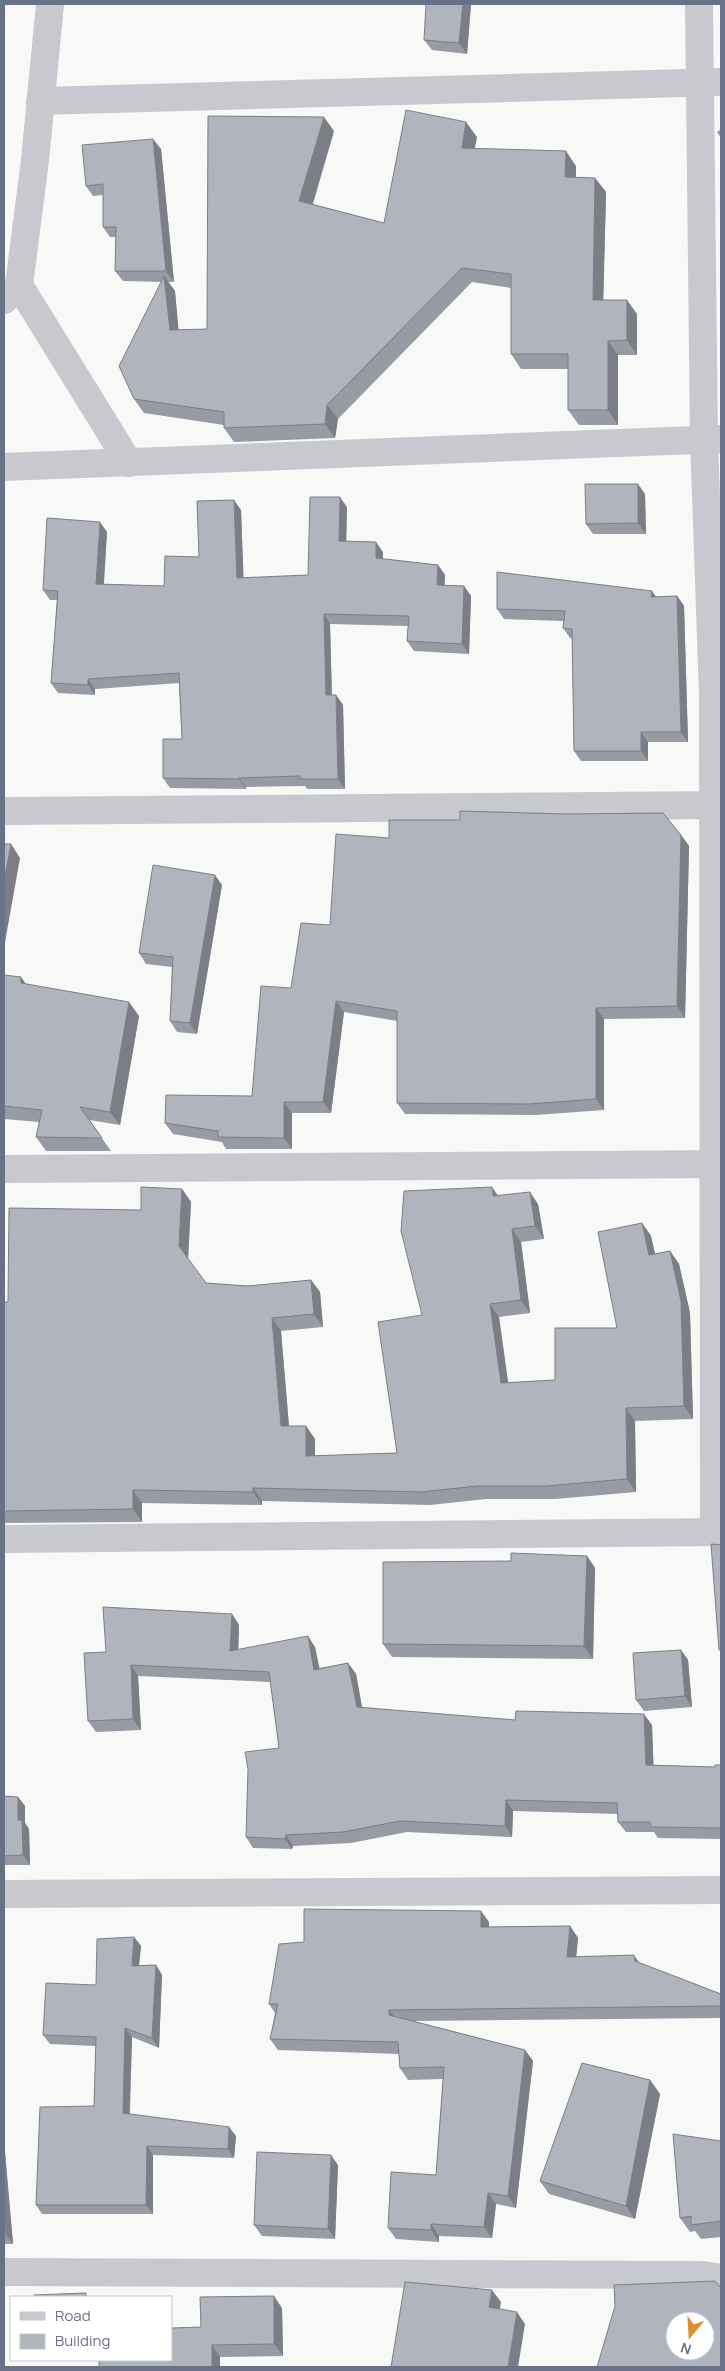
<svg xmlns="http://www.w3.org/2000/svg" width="725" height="2371" viewBox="0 0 725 2371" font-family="Manrope,sans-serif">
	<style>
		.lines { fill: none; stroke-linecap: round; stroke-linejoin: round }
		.minor { stroke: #c7c9ce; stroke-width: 28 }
		.wall { fill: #979ba3 }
		.shaded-wall { fill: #7b7e84 }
		.building { fill: #b0b4bd; stroke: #7b7e84; fill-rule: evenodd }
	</style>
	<rect width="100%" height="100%" fill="#f8f9f7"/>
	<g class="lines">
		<!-- minor -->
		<g class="minor">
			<path d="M699,4L704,439L713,695L714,1532"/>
			<path d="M40,101L721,82"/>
			<path d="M19,285L129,463"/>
			<path d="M4,300L19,285L35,160L50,4"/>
			<path d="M4,467L721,439"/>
			<path d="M4,811L721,805"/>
			<path d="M4,1169L721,1164"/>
			<path d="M4,1539L721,1532"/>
			<path d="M4,1894L721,1890"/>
			<path d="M4,2272L703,2275L721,2278"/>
		</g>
	</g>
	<!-- wall -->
	<g class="wall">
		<path d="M471,4L467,54L432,50L424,40Z"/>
		<path d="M721,129V138L717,132Z"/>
		<path d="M334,131L313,204L384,223L477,137L474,148L576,166V177L595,178L606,192L603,300L637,314V355H618V425H579L568,410V369H521L511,354V288L472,282L338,419L335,438L234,442L224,428V425L144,413L134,399L162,282L123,281L115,271L116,237H110L103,227V195L93,196L86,186L161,149L174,282H168L175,291L178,330L207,329Z"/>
		<path d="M645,494L646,534H593L586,524Z"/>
		<path d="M347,507L346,542L383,552V559L438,565L445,575L444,586H464L471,596L469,654L414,651L407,641L408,626L330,624L332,695H336L343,705L345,789H307L305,786L246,787V789L170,788L163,778L182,739L179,683L95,689V695L58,693L51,683L57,600H50L43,590L107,532L104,584L164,586L199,557L241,510L243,578L308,575Z"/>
		<path d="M677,596L684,606L688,742H648V761H581L574,751L572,638H570L563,628V621L504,619L497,609L656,597Z"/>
		<path d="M681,835L689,846L685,1018L604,1019V1110L536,1115L405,1114L397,1103V1021L344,1012L331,1113H292V1149H226L222,1142L173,1134L165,1123L252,1096L291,988L330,925L389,838Z"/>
		<path d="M222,885L197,1034L177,1032L170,1021L172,967L146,964L139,953Z"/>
		<path d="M4,975L26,984L139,1016L120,1125L89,1120L111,1151H46L36,1137L39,1122L4,1119Z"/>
		<path d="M182,1189L191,1202L188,1259L206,1283L248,1286L311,1280L320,1292L323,1327L281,1331L289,1426H306L315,1439V1456L397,1453L422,1315L498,1195L538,1204L544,1239L521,1242L530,1313L499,1317L508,1383L555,1380L617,1328L642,1223L651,1236L655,1254L670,1251L679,1264L690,1313L693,1419L635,1421L636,1492L555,1499H486L430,1505L262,1501V1505L142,1503V1522L4,1523V1302H8L141,1210Z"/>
		<path d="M587,1556L595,1568L593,1659L392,1657L383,1644L511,1561Z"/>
		<path d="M232,1614L239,1625L238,1650L315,1647L319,1668L348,1663L356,1674L362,1708L515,1720L652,1725L653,1765L715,1767L721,1765V1839L658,1838L654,1832H626L618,1822V1814L513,1811L512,1837L407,1832L351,1843L293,1846L292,1849L253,1848L246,1837L279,1748L271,1682L138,1676L141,1730L96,1732L88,1721L106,1652Z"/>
		<path d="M681,1650L688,1660L692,1707L644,1711L636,1700Z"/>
		<path d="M4,1796L18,1797L25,1806V1823L29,1829L30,1865H4Z"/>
		<path d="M489,1922V1927L570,1926L578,1938L576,1957L640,1963L721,1994V2018L413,2021L525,2050L533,2061L516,2208L496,2204L492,2238L439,2236V2242L396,2239L388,2228L436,2175L443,2079L408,2080L400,2068L399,2054L278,2050L270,2039L275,2013L269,2004L304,1942Z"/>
		<path d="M134,1937L141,1946L139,1965H156L162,1975L159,2048L132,2037L130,2114L236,2136L234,2158L153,2155V2214H42L36,2205L94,2106L96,2046L50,2044L43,2035L96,1985Z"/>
		<path d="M650,2080L660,2094L635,2219L549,2194L540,2181Z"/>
		<path d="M4,2141L13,2244H4Z"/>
		<path d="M721,2141V2237L701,2239L695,2231L690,2232L680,2218Z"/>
		<path d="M338,2165L335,2239L262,2236L254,2225Z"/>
		<path d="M282,2308L283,2356L220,2357V2367H99L201,2327Z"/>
		<path d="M43,2360H82L44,2361Z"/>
	</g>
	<!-- shaded-wall -->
	<g class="shaded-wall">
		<path d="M463,4H471L467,54L459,43Z"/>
		<path d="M324,117L334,131L309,215L299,201Z"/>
		<path d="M466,122L477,137L472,163L462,148Z"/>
		<path d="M153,139L161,149L174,282L166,271Z"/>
		<path d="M566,151L576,166V192L565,177Z"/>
		<path d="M595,178L606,192L603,315L593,300Z"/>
		<path d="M164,276L175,291L180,345L170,330Z"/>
		<path d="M627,300L637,314V355L627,340Z"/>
		<path d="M608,341L618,355V425L608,410Z"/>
		<path d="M327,405L338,419L335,438L325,424Z"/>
		<path d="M638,484L645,494L646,534L638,523Z"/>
		<path d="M340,497L347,507L346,551L339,541Z"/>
		<path d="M234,500L241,510L244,588L237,578Z"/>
		<path d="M100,522L107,532L103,593L96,584Z"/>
		<path d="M376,542L383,552L382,568L376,558Z"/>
		<path d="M438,565L445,575L444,595L437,585Z"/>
		<path d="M464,586L471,596L469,654L462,644Z"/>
		<path d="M652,591L659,601L651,597Z"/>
		<path d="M677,596L684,606L688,742L681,732Z"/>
		<path d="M324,614L330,624L332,705L326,695Z"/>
		<path d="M88,679L95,689V695L88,685Z"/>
		<path d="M336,695L343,705L345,789L338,779Z"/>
		<path d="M4,698L5,743L4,741Z"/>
		<path d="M641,732L648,742V761L641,751Z"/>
		<path d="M239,778L246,787V789L239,779Z"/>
		<path d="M681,835L689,846L685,1018L677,1006Z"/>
		<path d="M4,844L9,851L11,844L20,858L4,948Z"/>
		<path d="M215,875L222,885L197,1034L190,1023Z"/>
		<path d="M21,977L31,991L21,983Z"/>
		<path d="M336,1001L344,1012L331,1113L323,1102Z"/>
		<path d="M129,1002L139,1016L120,1125L110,1112Z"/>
		<path d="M596,1008L604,1019V1110L596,1099Z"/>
		<path d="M284,1102L292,1113V1149L284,1138Z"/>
		<path d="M492,1187L501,1200L493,1196Z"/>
		<path d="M182,1189L191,1202L188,1259L179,1246Z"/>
		<path d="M530,1192L538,1204L544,1239L535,1226Z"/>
		<path d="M642,1223L651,1236L658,1268L649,1255Z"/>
		<path d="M512,1229L521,1242L530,1313L521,1300Z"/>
		<path d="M670,1251L679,1264L690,1313L693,1419L684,1406Z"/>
		<path d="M311,1280L320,1292L323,1327L314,1314Z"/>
		<path d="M490,1304L499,1317L510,1396L501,1383Z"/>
		<path d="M272,1318L281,1331L290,1439L281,1426Z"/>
		<path d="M626,1408L635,1421L636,1492L627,1479Z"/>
		<path d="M306,1426L315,1439V1469L306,1456Z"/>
		<path d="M253,1488L262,1501V1505L253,1492Z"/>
		<path d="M133,1490L142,1503V1522L133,1509Z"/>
		<path d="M587,1556L595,1568L593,1659L584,1646Z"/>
		<path d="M232,1614L239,1625L238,1662L230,1651Z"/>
		<path d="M308,1636L315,1647L322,1680L314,1670Z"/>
		<path d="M681,1650L688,1660L692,1707L685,1696Z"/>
		<path d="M348,1663L356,1674L364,1718L357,1707Z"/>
		<path d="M131,1665L138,1676L141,1730L133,1719Z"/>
		<path d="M644,1714L652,1725L654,1776L646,1765Z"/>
		<path d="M18,1797L25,1806V1823L29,1829L30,1865L23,1855L18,1820Z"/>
		<path d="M506,1800L513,1811L512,1837L505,1826Z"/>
		<path d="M286,1835L293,1846L292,1849L285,1839Z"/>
		<path d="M481,1911L489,1922V1938L481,1927Z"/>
		<path d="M570,1926L578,1938L575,1969L567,1957Z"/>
		<path d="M134,1937L141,1946L138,1975L132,1966Z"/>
		<path d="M634,1955L642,1967L635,1961Z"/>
		<path d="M156,1965L162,1975L159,2048L152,2038Z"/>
		<path d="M389,2010L397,2021L389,2015Z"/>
		<path d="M125,2028L132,2037L129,2122L123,2113Z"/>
		<path d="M525,2050L533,2061L516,2208L508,2196Z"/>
		<path d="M650,2080L660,2094L635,2219L626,2206Z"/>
		<path d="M229,2127L236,2136L234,2158L228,2149Z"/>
		<path d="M4,2141L13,2244L6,2235L4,2205Z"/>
		<path d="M147,2146L153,2155V2214L146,2205Z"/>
		<path d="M331,2155L338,2165L335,2239L328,2229Z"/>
		<path d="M488,2193L496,2204L492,2238L484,2227Z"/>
		<path d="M431,2224L439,2236V2242L431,2230Z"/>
		<path d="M492,2290L501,2302L498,2319L489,2307Z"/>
		<path d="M274,2296L282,2308L283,2356L274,2344Z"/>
		<path d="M517,2312L525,2324L518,2367H508Z"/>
		<path d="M212,2345L220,2357V2367H212Z"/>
	</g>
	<!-- building -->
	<g class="building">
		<path d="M426,4H463L459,43L424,40Z"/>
		<path d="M406,110L466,122L462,148L566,151L565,177L595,178L593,300H627V340L608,341V410H568V354H511V274L462,268L327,405L325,424L224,428V412L134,399L119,366L164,276L170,330L207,329L208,116L324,117L299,201L384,223Z"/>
		<path d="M153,139L166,271H115L116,227H103V184L86,186L82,145Z"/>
		<path d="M585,484H638V523L586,524Z"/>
		<path d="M310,497H340L339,541L376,542V558L438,565L437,585L464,586L462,644L407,641L409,616L324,614L326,695H336L338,779H300V776L239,778V779L163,778V739H182L179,673L88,679V685L51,683L58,591L43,590L47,518L100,522L96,584L164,586L165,556L199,557L197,501L234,500L237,578L308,575Z"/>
		<path d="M497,572L652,591L651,597L677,596L681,732H641V751H574L572,629L563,628L565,611L497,609Z"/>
		<path d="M460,811L564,814L663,813L681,835L677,1006L596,1008V1099L528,1104L397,1103V1011L336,1001L323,1102H284V1138L218,1137V1131L165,1123L166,1095L252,1096L261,986L291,988L301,923L330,925L336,834L389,838V820H460Z"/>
		<path d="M4,844H11L4,882Z"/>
		<path d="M153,865L215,875L190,1023L170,1021L173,957L139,953Z"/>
		<path d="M4,975L21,977V983L129,1002L110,1112L80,1107L102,1138L36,1137L42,1110L4,1106Z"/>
		<path d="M141,1187L182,1189L179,1246L206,1283L248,1286L311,1280L314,1314L272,1318L281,1426H306V1456L397,1453L378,1322L422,1315L401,1231L404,1191L492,1187L493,1196L530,1192L535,1226L512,1229L521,1300L490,1304L501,1383L555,1380V1328H617L598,1232L642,1223L649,1255L670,1251L681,1301L684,1406L626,1408L627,1479L546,1486H477L421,1492L253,1488V1492L133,1490V1509L4,1511V1302H8L9,1208L141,1210Z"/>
		<path d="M711,1544L721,1545V1650H719Z"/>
		<path d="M511,1553L587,1556L584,1646L383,1644V1562L511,1561Z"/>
		<path d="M103,1607L232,1614L230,1651L308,1636L314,1670L348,1663L357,1707L515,1720L516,1711L644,1714L646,1765L715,1767V1765H721V1828L651,1827L650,1822H618L617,1803L506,1800L505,1826L400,1821L343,1832L286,1835L285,1839L246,1837L248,1769L245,1752L279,1748L269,1672L131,1665L133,1719L88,1721L84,1653L106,1652Z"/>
		<path d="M681,1650L685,1696L636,1700L633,1653Z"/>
		<path d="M4,1796L18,1797V1820H22L23,1855L4,1856Z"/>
		<path d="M304,1909L481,1911V1927L570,1926L567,1957L634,1955L635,1961L721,1994V2006L389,2010V2015L525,2050L508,2196L488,2193L484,2227L431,2224V2230L388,2228L391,2172L436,2175L444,2067L400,2068L398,2042L270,2039L278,2004H269L279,1944L304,1942Z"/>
		<path d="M134,1937L132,1966L156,1965L152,2038L125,2028L123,2113L229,2127L228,2149L147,2146L146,2205H36L40,2107L94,2106L96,2037L43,2035L46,1983L96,1985L97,1939Z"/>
		<path d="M582,2063L650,2080L626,2206L540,2181Z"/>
		<path d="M673,2134L721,2141V2221L691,2225V2216L680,2218Z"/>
		<path d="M257,2152L331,2155L328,2229L254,2225Z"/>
		<path d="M4,2205L6,2235H4Z"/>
		<path d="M715,2281L721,2288V2367H597L615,2306L614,2285ZM675,2321H705V2351H675Z"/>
		<path d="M405,2282L492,2290L489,2307L517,2312L508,2367H391Z"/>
		<path d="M86,2293V2297H34V2295Z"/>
		<path d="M274,2296V2344L212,2345V2367H99V2360H171V2328L201,2327L200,2297Z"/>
	</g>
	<!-- border -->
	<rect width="725" height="2371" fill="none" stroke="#697187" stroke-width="10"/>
	<!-- legend -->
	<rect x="10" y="2296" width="162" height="65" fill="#ffffff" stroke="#c3c6cf"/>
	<rect x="20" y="2312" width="25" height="8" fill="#c7c9ce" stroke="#c3c6cf"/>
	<text x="55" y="2321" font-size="15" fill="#697187">Road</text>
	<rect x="20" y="2334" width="25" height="15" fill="#b0b4bd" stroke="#c3c6cf"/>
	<text x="55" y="2346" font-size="15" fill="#697187">Building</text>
	<!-- north arrow -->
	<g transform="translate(690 2336) rotate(198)"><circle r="24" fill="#ffffff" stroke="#c3c6cf"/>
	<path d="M0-4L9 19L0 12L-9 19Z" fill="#de8d32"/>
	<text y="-8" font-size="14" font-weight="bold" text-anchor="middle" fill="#697187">N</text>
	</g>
</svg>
